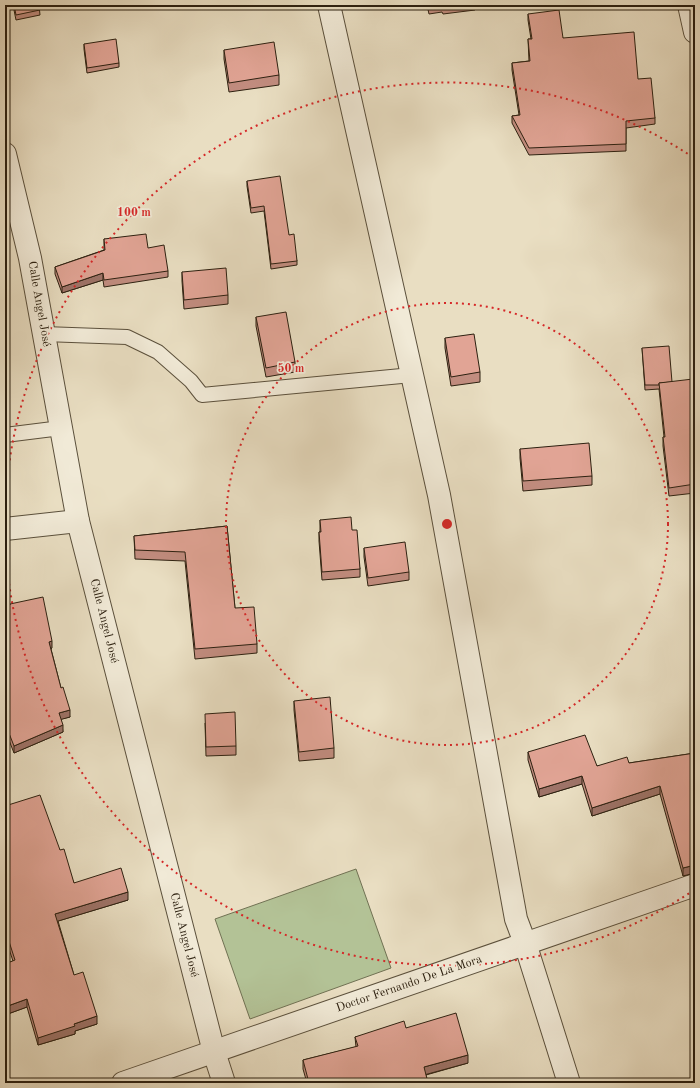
<svg xmlns="http://www.w3.org/2000/svg" width="700" height="1088" viewBox="0 0 700 1088" font-family="'Old Standard TT',serif">
	<style>
		.pitch { fill: #b3c296; stroke: #707153 }
		.lines { fill: none; stroke-linecap: round; stroke-linejoin: round }
		.service-casing { stroke: #5b503c; stroke-width: 16 }
		.minor-casing { stroke: #5b503c; stroke-width: 24 }
		.service { stroke: #f1ead7; stroke-width: 14 }
		.minor { stroke: #f1ead7; stroke-width: 22 }
		.wall { fill: #c28d80; stroke: #2c2010 }
		.shaded-wall { fill: #9e7368; stroke: #2c2010 }
		.building { fill: #e1a495; stroke: #2c2010 }
		.ring { fill: none; stroke: #d62828; stroke-width: 2; stroke-dasharray: 2 4 }
		.labels { text-anchor: middle; dominant-baseline: central; stroke-width: 3.5; stroke-linejoin: round; paint-order: stroke }
		.street-label { font-size: 12px; fill: #2c2010; stroke: #f1ead7 }
		.centre { fill: #d62828; stroke: #f1ead7; stroke-width: 2 }
		.ring-label { font-size: 12px; text-anchor: middle; font-weight: bold; fill: #d62828; stroke: #f1ead7; stroke-width: 3.5; stroke-linejoin: round; paint-order: stroke }
	</style>
	<rect width="100%" height="100%" fill="#e9dec2"/>
	<filter id="stains"><feTurbulence type="fractalNoise" baseFrequency=".005" numOctaves="4"/><feColorMatrix values="0 0 0 0 .2 0 0 0 0 .09 0 0 0 0 .02 0 0 0 .5 -.17"/></filter>
	<radialGradient id="worn" r=".72"><stop offset=".6" stop-color="#630" stop-opacity="0"/><stop offset="1" stop-color="#630" stop-opacity=".3"/></radialGradient>
	<!-- pitch -->
	<path class="pitch" d="M356,869L391,968L250,1019L215,919Z"/>
	<g class="lines">
		<!-- service casing -->
		<g class="service-casing">
			<g id="service">
				<path d="M44,334L127,337L158,352L191,381L202,395L412,375"/>
				<path d="M5,435L61,428"/>
			</g>
		</g>
		<!-- minor casing -->
		<g class="minor-casing">
			<g id="minor">
				<path d="M329,5L439,495L516,919L525,943L569,1083"/>
				<path d="M689,5L695,32"/>
				<path d="M5,154L30,258L78,521L214,1052L224,1083"/>
				<path d="M5,529L78,521"/>
				<path d="M123,1083L695,885"/>
			</g>
		</g>
		<!-- service -->
		<use href="#service" class="service"/>
		<!-- minor -->
		<use href="#minor" class="minor"/>
	</g>
	<!-- wall -->
	<g class="wall">
		<path d="M13,5H39L40,15L16,20Z"/>
		<path d="M427,5H475V10L443,14L442,12L429,14Z"/>
		<path d="M528,14L563,38L638,79L655,118V124L626,128V151L529,155L512,123V116L519,115L512,70V63L529,61L528,39H531L528,20Z"/>
		<path d="M84,44L119,63V67L87,73L84,49Z"/>
		<path d="M224,50L279,75V85L229,92L224,59Z"/>
		<path d="M247,181L289,235L297,261V265L271,269L264,211L251,213L247,186Z"/>
		<path d="M104,239L148,248L168,271V277L104,287L103,280L62,293L55,274V267L104,250Z"/>
		<path d="M182,272L228,295V304L184,309L182,281Z"/>
		<path d="M256,317L295,362V372L266,377L256,326Z"/>
		<path d="M445,338L480,372V382L451,386L445,348Z"/>
		<path d="M642,348L672,382L695,394V493L669,496L663,446V437H664L659,389L645,390Z"/>
		<path d="M520,449L592,476V485L523,491L520,458Z"/>
		<path d="M320,520L352,530L360,569V577L322,580L319,541V532H320Z"/>
		<path d="M227,526L235,608L257,644V653L195,659L185,561L135,559L134,536Z"/>
		<path d="M364,548L409,572V580L368,586L364,557Z"/>
		<path d="M5,606L52,648L51,649L61,688L70,717L61,719L63,732L14,753L5,730Z"/>
		<path d="M294,701L334,748V758L299,761L294,710Z"/>
		<path d="M205,723L236,746V755L206,756Z"/>
		<path d="M528,752L597,766L629,763L695,753V873L683,876L660,794L592,816L582,784L539,797L528,760Z"/>
		<path d="M5,806L60,850L74,883L128,900L58,921L74,975L97,1024L75,1031V1034L38,1045L27,1007L5,1015V964L13,961L5,937Z"/>
		<path d="M406,1028L468,1063L426,1075L428,1083H307L303,1069V1060L356,1047L355,1037Z"/>
	</g>
	<!-- shaded-wall -->
	<g class="shaded-wall">
		<path d="M103,273V280L62,293V287Z"/>
		<path d="M52,641V648L49,649V642Z"/>
		<path d="M70,710V717L59,720V713Z"/>
		<path d="M63,725V732L14,753V746Z"/>
		<path d="M582,776V784L539,797V789Z"/>
		<path d="M660,786V794L592,816V808Z"/>
		<path d="M695,865V873L683,876V868Z"/>
		<path d="M128,892V900L55,922V914Z"/>
		<path d="M27,999V1007L5,1015V1007Z"/>
		<path d="M97,1016V1024L75,1031V1034L38,1045V1038L74,1024Z"/>
		<path d="M468,1055V1063L424,1075V1067Z"/>
	</g>
	<!-- building -->
	<g class="building">
		<path d="M14,5H39L40,10L16,15Z"/>
		<path d="M429,5H439L429,7Z"/>
		<path d="M442,5H459L443,7Z"/>
		<path d="M559,10L563,38L634,32L638,79L651,78L655,118L626,121V144L529,148L512,116L520,115L512,63L530,61L528,39H532L528,14Z"/>
		<path d="M116,39L119,63L87,68L84,44Z"/>
		<path d="M274,42L279,75L229,83L224,50Z"/>
		<path d="M280,176L289,235L294,234L297,261L271,264L264,206L251,208L247,181Z"/>
		<path d="M146,234L148,248L164,245L168,271L104,280L103,273L62,287L55,267L105,250L104,239Z"/>
		<path d="M226,268L228,295L184,300L182,272Z"/>
		<path d="M286,312L295,362L266,368L256,317Z"/>
		<path d="M474,334L480,372L451,377L445,338Z"/>
		<path d="M669,346L672,382L659,383V385H645L642,348Z"/>
		<path d="M693,379L695,394V484L669,488L663,437H665L659,383Z"/>
		<path d="M589,443L592,476L523,481L520,449Z"/>
		<path d="M351,517L352,530H357L360,569L322,572L319,532H321L320,520Z"/>
		<path d="M227,526L235,608L254,607L257,644L195,649L185,552L135,550L134,536Z"/>
		<path d="M405,542L409,572L368,578L364,548Z"/>
		<path d="M43,597L52,641L49,642L61,688L63,687L70,710L59,713L63,725L14,746L5,723V606L10,605V604Z"/>
		<path d="M330,697L334,748L299,752L294,701Z"/>
		<path d="M235,712L236,746L206,747L205,714Z"/>
		<path d="M585,735L597,766L627,757L629,763L695,753V865L683,868L660,786L592,808L582,776L539,789L528,752Z"/>
		<path d="M40,795L60,850L64,849L74,883L121,868L128,892L55,914L74,975L83,972L97,1016L74,1024L75,1026L38,1038L27,999L5,1007V964L15,960L5,929V869L7,868L5,861V806Z"/>
		<path d="M456,1013L468,1055L424,1067L428,1083H309L303,1060L358,1046L355,1037L404,1021L406,1028Z"/>
	</g>
	<!-- distance rings -->
	<g class="ring">
		<circle cx="447" cy="524" r="221"/>
		<path d="M694 890A442 442 0 0 1 5 528M5 520A442 442 0 0 1 694 158"/>
	</g>
	<g class="labels">
		<!-- street labels -->
		<g class="street-label">
			<text transform="translate(39 304) rotate(80)">Calle Angel José</text>
			<text transform="translate(104 621) rotate(76)">Calle Angel José</text>
			<text transform="translate(184 935) rotate(76)">Calle Angel José</text>
			<text transform="translate(409 984) rotate(-19)">Doctor Fernando De La Mora</text>
		</g>
	</g>
	<circle cx="447" cy="524" r="6" class="centre"/>
	<g class="ring-label">
		<text x="134" y="216">100 m</text>
		<text x="291" y="372">50 m</text>
	</g>
	<!-- margin -->
	<rect width="700" height="1088" fill="none" stroke="#e9dec2" stroke-width="20"/>
	<rect x="6" y="6" width="688" height="1076" fill="none" stroke="#2c2010" stroke-width="2"/>
	<rect x="10" y="10" width="680" height="1068" fill="none" stroke="#2c2010"/>
	<rect width="100%" height="100%" filter="url(#stains)"/>
	<rect width="100%" height="100%" fill="url(#worn)"/>
</svg>
